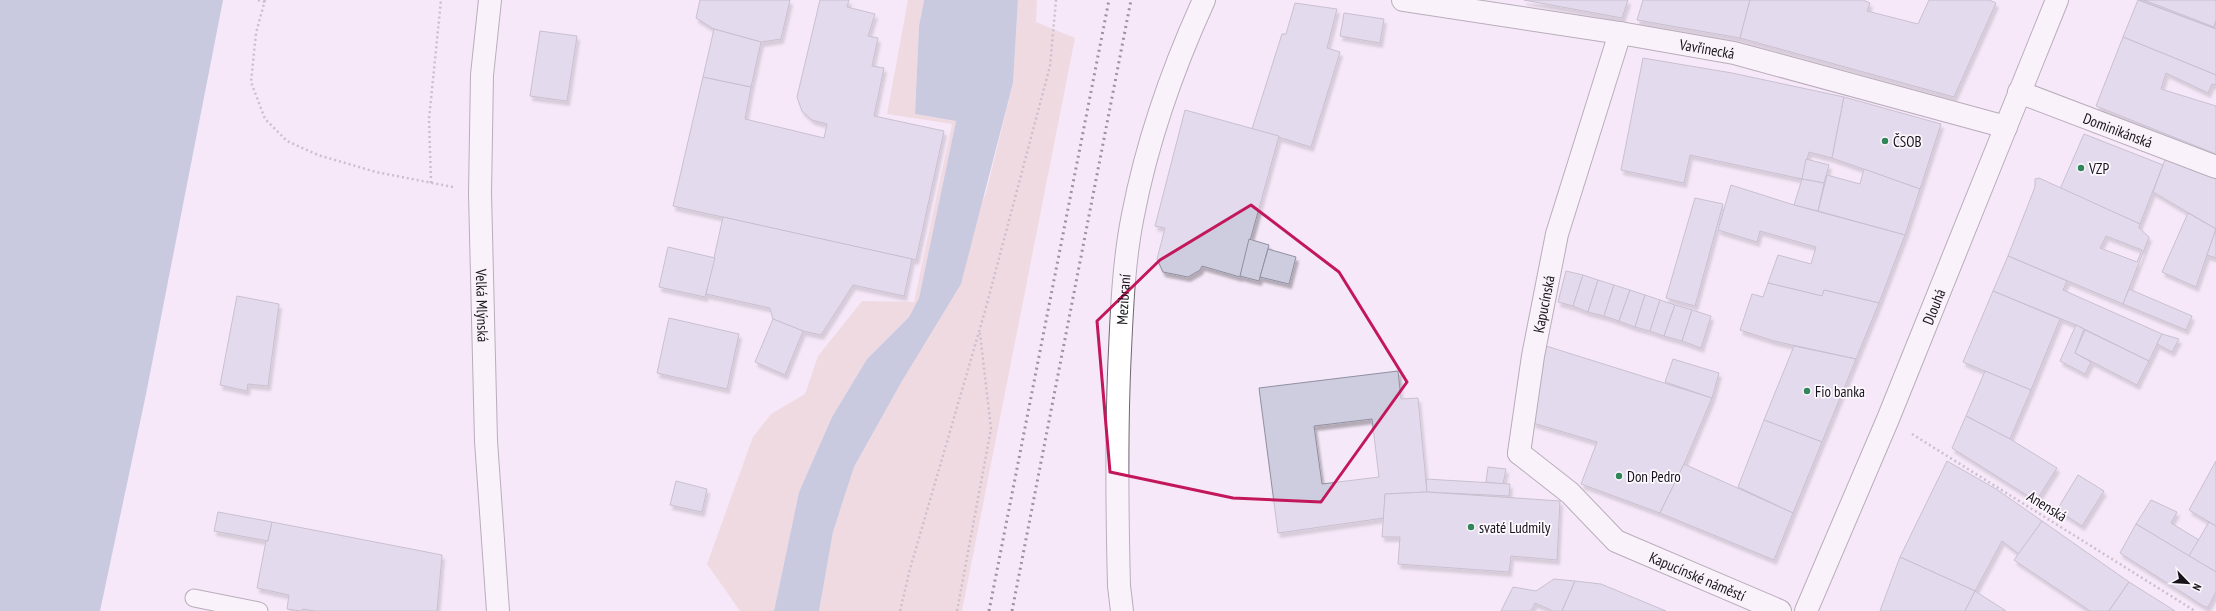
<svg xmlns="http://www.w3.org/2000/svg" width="2216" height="611" viewBox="0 0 2216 611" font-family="'PT Sans Narrow',sans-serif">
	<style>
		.green { fill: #e9cbc8 }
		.water { fill: #92a7c1 }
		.building { fill: #cdcddf; stroke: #908fa0; fill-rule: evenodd; filter: url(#shadow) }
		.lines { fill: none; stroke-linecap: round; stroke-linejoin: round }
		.service-casing { stroke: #6f6572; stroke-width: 19 }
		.pedestrian-casing { stroke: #6f6572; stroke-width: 24 }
		.minor-casing { stroke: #6f6572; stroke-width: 24 }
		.primary-casing { stroke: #6f6572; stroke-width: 24 }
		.path { stroke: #978e9a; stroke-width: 2.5; stroke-dasharray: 2 3; stroke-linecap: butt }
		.service { stroke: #fff; stroke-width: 17 }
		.pedestrian { stroke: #fff; stroke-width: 22 }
		.minor { stroke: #fff; stroke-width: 22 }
		.primary { stroke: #fff; stroke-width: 22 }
		.rail { stroke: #312c33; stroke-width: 3; stroke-dasharray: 2 4; stroke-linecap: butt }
		.marked { fill: none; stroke: #c2185b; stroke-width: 3; stroke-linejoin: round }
		.poi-dot { fill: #318558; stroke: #fdf8ff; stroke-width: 1.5 }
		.labels { text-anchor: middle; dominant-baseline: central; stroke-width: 3.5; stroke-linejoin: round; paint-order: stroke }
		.street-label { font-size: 15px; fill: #171318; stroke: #fdf8ff }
		.poi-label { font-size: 15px; fill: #171318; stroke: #fdf8ff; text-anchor: start }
	</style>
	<defs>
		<filter id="shadow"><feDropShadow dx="2.5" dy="4.5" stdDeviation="1" flood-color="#0004"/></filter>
	</defs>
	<rect width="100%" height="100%" fill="#f5e8f8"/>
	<!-- green -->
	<g class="green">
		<path d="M908,0H924L919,26L915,114L956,121L919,298L909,317L867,359L832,417L799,492L774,611H740L707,564L753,437L771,414L805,394L818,356L862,301L914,302L952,124L887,114Z"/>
		<path d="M1018,0H1037L1036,22L1075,38L962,611H819L833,532L854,467L902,381L986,193L1013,83Z"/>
	</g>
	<!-- water -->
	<g class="water">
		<path d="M0,0H223L146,394L100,611H0Z"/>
		<path d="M924,0H1018L1013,83L961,284L902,381L854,467L833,532L819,611H774L799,492L832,417L867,359L909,317L919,298L956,121L915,114L919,26Z"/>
	</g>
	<!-- building -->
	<g class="building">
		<path d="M700,0H790L781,39L761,42L714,29L696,18Z"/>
		<path d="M820,0H849L847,7L875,14L868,36L878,38L872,66L884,68L874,116L944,131L916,260L673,206L703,77L751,87L745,119L824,138L827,124L812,120L802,111L797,97Z"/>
		<path d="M1524,0H1628L1622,18Z"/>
		<path d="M1643,0H1750L1740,38L1637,20Z"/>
		<path d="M1750,0H1863L1870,3L1867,11L1918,24L1929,0H1989L1996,3L1954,97L1740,38Z"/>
		<path d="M2138,0L2216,29V75L2123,37Z"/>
		<path d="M2140,0H2216V23L2214,28Z"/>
		<path d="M2144,0H2216V20L2214,27Z"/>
		<path d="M1295,3L1337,9L1327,48L1340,52L1311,147L1252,129L1282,34H1286Z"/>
		<path d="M1344,13L1384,19L1380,43L1340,36Z"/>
		<path d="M714,29L761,42L751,87L703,77Z"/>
		<path d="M540,31L577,36L567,101L530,96Z"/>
		<path d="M2123,37L2216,75V85L2212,84L2208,93L2166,73L2161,89L2216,106V154L2096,106Z"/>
		<path d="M1643,58L1732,73L1844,97L1832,158L1809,152L1802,179L1690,155L1684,183L1621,170Z"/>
		<path d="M1844,97L1941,124L1920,189L1832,158Z"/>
		<path d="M1185,110L1279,136L1240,277L1202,266L1200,270L1188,277L1163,272L1157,259L1165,228L1155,226Z"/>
		<path d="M2084,134L2163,165L2140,224L2060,189Z"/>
		<path d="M2166,157L2216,179V229L2153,192Z"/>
		<path d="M1806,159L1829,165L1824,183L1802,179Z"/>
		<path d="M1864,169L1920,189L1905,235L1818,211L1827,175L1860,184Z"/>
		<path d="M2039,178L2140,224L2139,228L2149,237L2123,304L2008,256L2035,187V179ZM2106,236L2142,250L2137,262L2100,248Z"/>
		<path d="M1802,179L1824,183L1818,211L1794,205Z"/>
		<path d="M1731,185L1794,205L1905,235L1879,303L1824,290L1822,296L1768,283L1778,255L1811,264L1816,247L1760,231L1757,242L1718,230Z"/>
		<path d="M1695,198L1723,204L1695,306L1666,298Z"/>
		<path d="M2188,213L2216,229L2196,287L2162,272Z"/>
		<path d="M723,217L912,259L904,296L853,285L821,335L803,331L773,319L770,308L706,294Z"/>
		<path d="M2216,229V258L2207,255Z"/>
		<path d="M1249,239L1269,245L1259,281L1240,276Z"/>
		<path d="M668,247L715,258L705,297L659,287Z"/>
		<path d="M1268,249L1296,257L1289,284L1260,277Z"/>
		<path d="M2008,256L2067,281L2063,290L2162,334L2149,361L2076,325L1993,291Z"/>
		<path d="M1566,271L1583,275L1573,306L1558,302Z"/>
		<path d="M1583,275L1598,280L1588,312L1573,306Z"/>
		<path d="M1598,280L1614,285L1604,316L1588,312Z"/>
		<path d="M1768,283L1822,296L1824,290L1879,303L1856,359L1774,341L1740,330L1752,294L1763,297Z"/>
		<path d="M1614,285L1630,290L1619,321L1604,316Z"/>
		<path d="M2129,289L2192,316L2186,330L2123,304Z"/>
		<path d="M1630,290L1645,295L1635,327L1619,321Z"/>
		<path d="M1993,291L2060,319L2031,390L1963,362Z"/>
		<path d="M1645,295L1660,300L1650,331L1635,327Z"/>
		<path d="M237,296L279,304L268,386L248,384L247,391L220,385Z"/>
		<path d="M1660,300L1675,305L1664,336L1650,331Z"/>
		<path d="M1675,305L1692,310L1682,341L1664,336Z"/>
		<path d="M1692,310L1711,316L1701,348L1682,341Z"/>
		<path d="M669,318L739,334L727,389L657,373Z"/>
		<path d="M773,319L803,331L785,375L755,362Z"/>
		<path d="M2076,325L2084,329L2075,353L2091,362L2085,374L2060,361Z"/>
		<path d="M2085,330L2149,361L2137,385L2075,353Z"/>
		<path d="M2162,334L2179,339L2172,352L2157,344Z"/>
		<path d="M1546,346L1712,398L1684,464L1660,513L1581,484L1597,442L1533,423Z"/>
		<path d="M1794,346L1856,359L1822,442L1764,420Z"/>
		<path d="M1673,359L1719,373L1712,398L1665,382Z"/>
		<path d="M1398,371L1401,399L1418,398L1427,492L1385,494L1384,518L1278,533L1259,388ZM1372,419L1379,477L1322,484L1314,426Z"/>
		<path d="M1985,371L2031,390L2010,439L1966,416Z"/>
		<path d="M1966,416L2010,439L2057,468L2036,501L1952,448Z"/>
		<path d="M1764,420L1822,442L1793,513L1738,487Z"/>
		<path d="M1947,461L1996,489L2042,521L2019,554L2002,541L1975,591L1900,557Z"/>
		<path d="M2216,461V526L2189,510Z"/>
		<path d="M1684,464L1793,513L1774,560L1660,513Z"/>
		<path d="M1488,467L1506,469L1503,484L1486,482Z"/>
		<path d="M2078,475L2104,491L2082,526L2057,510Z"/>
		<path d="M1426,479L1510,484L1509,496L1427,492Z"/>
		<path d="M676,481L707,489L702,512L670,505Z"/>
		<path d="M1427,492L1560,501L1557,560L1511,556L1509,572L1398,564L1400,537H1382L1385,494Z"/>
		<path d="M2151,500L2177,512L2171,523L2199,540L2189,556L2136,524Z"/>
		<path d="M218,512L272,522L268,541L214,531Z"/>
		<path d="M2042,521L2129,582L2109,611H2090L2014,560Z"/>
		<path d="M272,522L442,555L437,611H315L303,609L301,611L287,609L289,595L257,588L266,541H268Z"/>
		<path d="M2209,522L2216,526V572L2189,556Z"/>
		<path d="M2136,524L2216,572V592L2208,607H2205L2120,553Z"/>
		<path d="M1900,557L1975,591L1965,611H1880Z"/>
		<path d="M1554,579L1575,581L1562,611H1553L1535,603L1531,611H1501L1513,587L1536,591Z"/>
		<path d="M1575,581L1601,584L1666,611H1562Z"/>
		<path d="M2129,582L2175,611H2109Z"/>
		<path d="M1975,591L2006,611H1965Z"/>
	</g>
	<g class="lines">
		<!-- service casing -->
		<g class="service-casing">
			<path id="service" d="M194,598L259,611"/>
		</g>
		<!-- pedestrian casing -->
		<g class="pedestrian-casing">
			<g id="pedestrian">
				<path id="s1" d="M1519,453L1570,493L1616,541L1780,611"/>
			</g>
		</g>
		<!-- minor casing -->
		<g class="minor-casing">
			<g id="minor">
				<path id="s2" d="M490,0L482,75L480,193L486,441L498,611"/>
				<path id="s3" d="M1403,0L1620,33L1734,53L2006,127"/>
				<path id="s4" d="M2019,92L2216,167"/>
				<path id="s5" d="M1519,453L1533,356L1557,234L1620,33"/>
				<path id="s6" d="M1806,611L1888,419L2057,0"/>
			</g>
		</g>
		<!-- primary casing -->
		<g class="primary-casing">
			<g id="primary">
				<path id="s7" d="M1122,611L1119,586C1117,508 1116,429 1120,350C1122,306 1124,259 1133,215C1147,142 1173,68 1204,0"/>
			</g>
		</g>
		<!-- path -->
		<g class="path">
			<path d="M258,0L265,2"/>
			<path d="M265,0L256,33L251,82L265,119L287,141L318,155L376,172L453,187"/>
			<path d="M431,183L429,119L441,0"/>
			<path d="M1912,434L2195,611"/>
			<path d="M900,611L910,569L985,311L1050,66L1056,0"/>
			<path d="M957,611L991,429L980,333"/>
		</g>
		<!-- service -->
		<use href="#service" class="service"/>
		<!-- pedestrian -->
		<use href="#pedestrian" class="pedestrian"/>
		<!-- minor -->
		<use href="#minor" class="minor"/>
		<!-- primary -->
		<use href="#primary" class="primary"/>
		<!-- rail -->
		<g class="rail">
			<path d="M989,611L1109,0"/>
			<path d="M1012,611L1131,0"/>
		</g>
	</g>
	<!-- marked area -->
	<path d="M0 0H2216V611H0ZM1251,205L1339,272L1407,382L1321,502L1233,498L1110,472L1097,321L1160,260Z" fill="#f5e8f8" fill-opacity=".55" fill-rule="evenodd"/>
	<path class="marked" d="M1251,205L1339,272L1407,382L1321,502L1233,498L1110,472L1097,321L1160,260Z"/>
	<!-- markers -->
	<g class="poi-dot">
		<circle cx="1885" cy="141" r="4"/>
		<circle cx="2081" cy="168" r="4"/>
		<circle cx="1807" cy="391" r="4"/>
		<circle cx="1619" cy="476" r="4"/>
		<circle cx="1471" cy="527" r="4"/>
	</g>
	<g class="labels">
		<!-- street labels -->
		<g class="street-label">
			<text stroke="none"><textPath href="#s3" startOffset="308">Vavřinecká</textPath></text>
			<text stroke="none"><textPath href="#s4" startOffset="106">Dominikánská</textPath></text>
			<text stroke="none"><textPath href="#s7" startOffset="312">Mezibraní</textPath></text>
			<text stroke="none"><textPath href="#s5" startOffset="151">Kapucínská</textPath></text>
			<text stroke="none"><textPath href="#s2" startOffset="306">Velká Mlýnská</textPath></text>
			<text stroke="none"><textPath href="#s6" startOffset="330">Dlouhá</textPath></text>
			<text transform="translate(2047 506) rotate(32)">Anenská</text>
			<text stroke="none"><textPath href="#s1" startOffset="220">Kapucínské náměstí</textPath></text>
		</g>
		<!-- poi labels -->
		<g class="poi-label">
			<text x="1893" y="141">ČSOB</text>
			<text x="2089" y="168">VZP</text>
			<text x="1815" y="391">Fio banka</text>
			<text x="1627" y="476">Don Pedro</text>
			<text x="1479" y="527">svaté Ludmily</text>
		</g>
	</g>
	<!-- north arrow -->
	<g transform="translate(2188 583) rotate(115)" stroke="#fdf8ff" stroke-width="3" paint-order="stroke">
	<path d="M0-3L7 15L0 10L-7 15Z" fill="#171318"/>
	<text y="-6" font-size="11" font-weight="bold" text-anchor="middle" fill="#171318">N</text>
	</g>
</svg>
